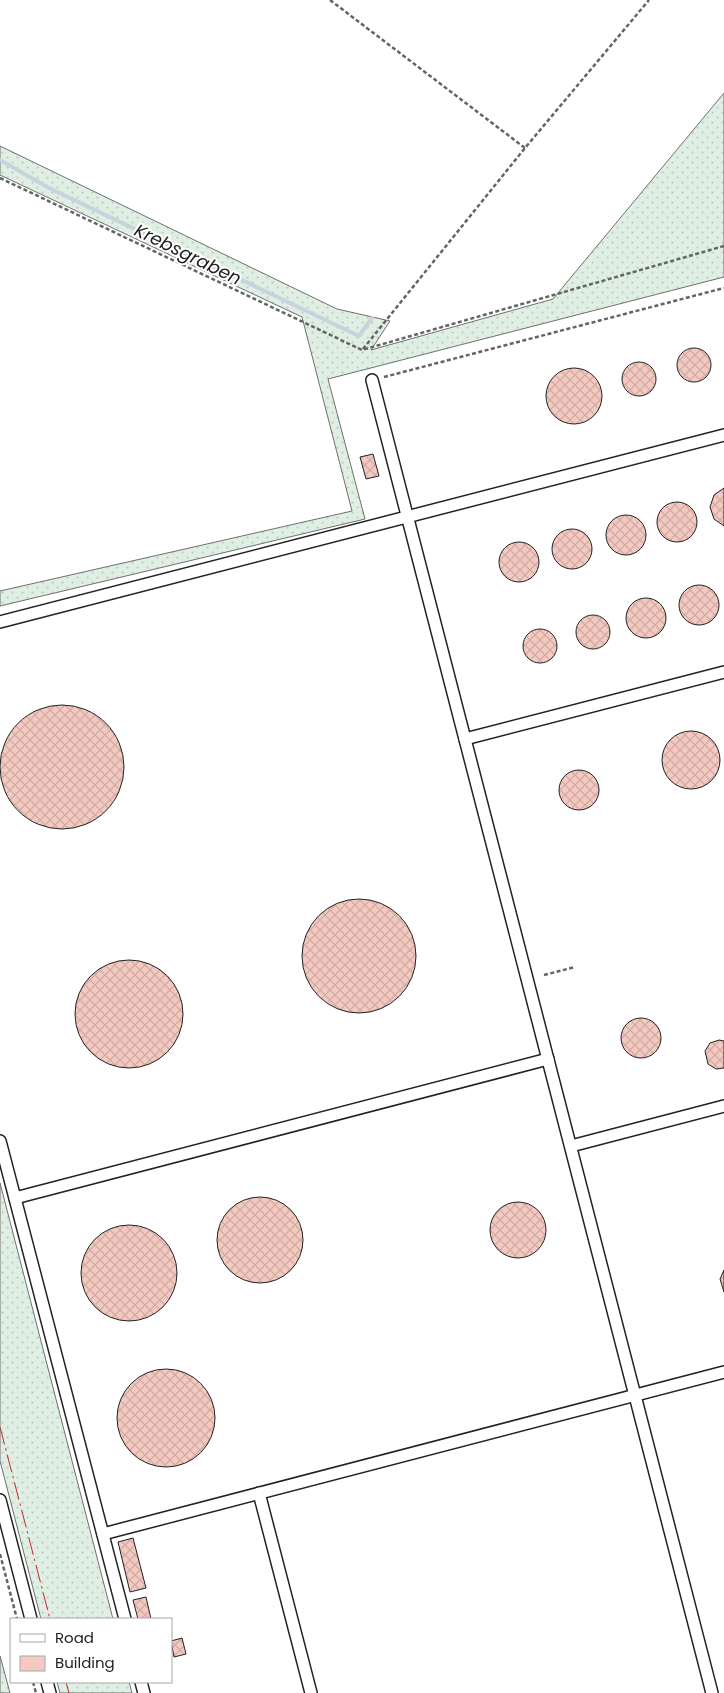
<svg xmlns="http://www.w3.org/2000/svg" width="724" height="1693" viewBox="0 0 724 1693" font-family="Poppins,sans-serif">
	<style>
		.grass { fill: url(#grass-dots); stroke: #6f6f6f }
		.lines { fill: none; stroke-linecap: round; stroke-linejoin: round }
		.stream { stroke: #c7d3dd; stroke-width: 4 }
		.building { fill: url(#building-cross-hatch); stroke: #222 }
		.street-casing { stroke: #222; stroke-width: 14 }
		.path { stroke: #646464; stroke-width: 2.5; stroke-dasharray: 4 2.5; stroke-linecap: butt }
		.street { stroke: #fff; stroke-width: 11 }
		.power { stroke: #c62828; stroke-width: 1; stroke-dasharray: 18 4 2.5 4; stroke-linecap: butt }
		.labels { text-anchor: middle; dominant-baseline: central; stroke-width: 4; stroke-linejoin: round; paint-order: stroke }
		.water-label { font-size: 18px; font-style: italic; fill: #222; stroke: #fff }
	</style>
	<defs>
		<pattern id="grass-dots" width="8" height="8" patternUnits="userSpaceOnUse" patternTransform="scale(1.25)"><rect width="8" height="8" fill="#e0efe3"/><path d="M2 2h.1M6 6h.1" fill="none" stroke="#c0cdc2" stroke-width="1.8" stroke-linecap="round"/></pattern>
		<pattern id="building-cross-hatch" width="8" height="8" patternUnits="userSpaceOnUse" patternTransform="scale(1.25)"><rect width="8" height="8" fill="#f3c9c0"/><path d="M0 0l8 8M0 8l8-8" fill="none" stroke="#d0aca5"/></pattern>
	</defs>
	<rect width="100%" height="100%" fill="#fff"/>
	<!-- grass -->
	<g class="grass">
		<path d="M724,93V277L328,379L365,519L0,606V591L352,511L302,317L0,175V146L337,309L390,321L371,350L553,299Z"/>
		<path d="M0,1183L113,1619H41L0,1461Z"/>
		<path d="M0,1656L10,1693H0Z"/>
		<path d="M57,1682H129L132,1693H60Z"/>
	</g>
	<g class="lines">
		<!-- stream -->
		<path class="stream" d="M0,160L49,188L359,336L372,318"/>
	</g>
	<!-- building -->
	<g class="building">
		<circle cx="694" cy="365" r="17"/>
		<circle cx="639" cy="379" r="17"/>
		<circle cx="574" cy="396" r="28"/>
		<path d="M373,454L379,476L366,479L360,457Z"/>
		<path d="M724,488V526L714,519L710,507L714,495Z"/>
		<circle cx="677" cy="522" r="20"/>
		<circle cx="626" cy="535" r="20"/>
		<circle cx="572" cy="549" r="20"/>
		<circle cx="519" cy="562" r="20"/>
		<circle cx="699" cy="605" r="20"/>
		<circle cx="646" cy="618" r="20"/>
		<circle cx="593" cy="632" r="17"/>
		<circle cx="540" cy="646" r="17"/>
		<circle cx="62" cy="767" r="62"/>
		<circle cx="691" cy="760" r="29"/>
		<circle cx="579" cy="790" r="20"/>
		<circle cx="359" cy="956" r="57"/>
		<circle cx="129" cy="1014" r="54"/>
		<circle cx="641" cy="1038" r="20"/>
		<path d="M719,1040L724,1041V1068L716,1069L708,1064L705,1051L710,1043Z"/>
		<circle cx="260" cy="1240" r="43"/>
		<circle cx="518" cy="1230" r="28"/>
		<circle cx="129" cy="1273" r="48"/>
		<path d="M724,1270V1292L720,1279Z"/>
		<circle cx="166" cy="1418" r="49"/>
		<path d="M133,1538L146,1588L130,1592L118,1542Z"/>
		<path d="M146,1597L151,1619H138L133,1600Z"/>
		<path d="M182,1638L186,1654L174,1657L171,1641Z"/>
	</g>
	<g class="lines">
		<!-- street casing -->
		<g class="street-casing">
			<g id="street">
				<path d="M372,380L712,1693"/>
				<path d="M0,622L724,435"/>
				<path d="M465,739L724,672"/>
				<path d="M0,1141L125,1619"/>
				<path d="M571,1146L724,1106"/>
				<path d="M15,1198L548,1059"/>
				<path d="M259,1493L311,1693"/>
				<path d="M0,1500L31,1619"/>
				<path d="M103,1534L724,1372"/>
				<path d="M47,1682L50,1693"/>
				<path d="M141,1682L144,1693"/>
			</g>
		</g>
		<!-- path -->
		<g class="path">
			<path d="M330,0L525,148"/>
			<path d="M0,178L362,350L724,246"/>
			<path d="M363,349L525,148L649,0"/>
			<path d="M384,377L724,288"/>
			<path d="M544,975L575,967"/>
			<path d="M0,1554L17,1619"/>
			<path d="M33,1682L36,1693"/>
		</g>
		<!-- street -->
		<use href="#street" class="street"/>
		<!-- power -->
		<g class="power">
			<path d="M0,1427L50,1619"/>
			<path d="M66,1682L69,1693"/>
		</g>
	</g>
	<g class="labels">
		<!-- water labels -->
		<g class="water-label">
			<text transform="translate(188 254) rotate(26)">Krebsgraben</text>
		</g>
	</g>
	<!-- legend -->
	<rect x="10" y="1618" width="162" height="65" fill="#ffffff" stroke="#a7a7a7"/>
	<rect x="20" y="1634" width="25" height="8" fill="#ffffff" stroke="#a7a7a7"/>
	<text x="55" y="1643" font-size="15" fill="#222222">Road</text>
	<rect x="20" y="1656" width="25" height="15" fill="#f3c9c0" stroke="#a7a7a7"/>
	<text x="55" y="1668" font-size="15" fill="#222222">Building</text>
</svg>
